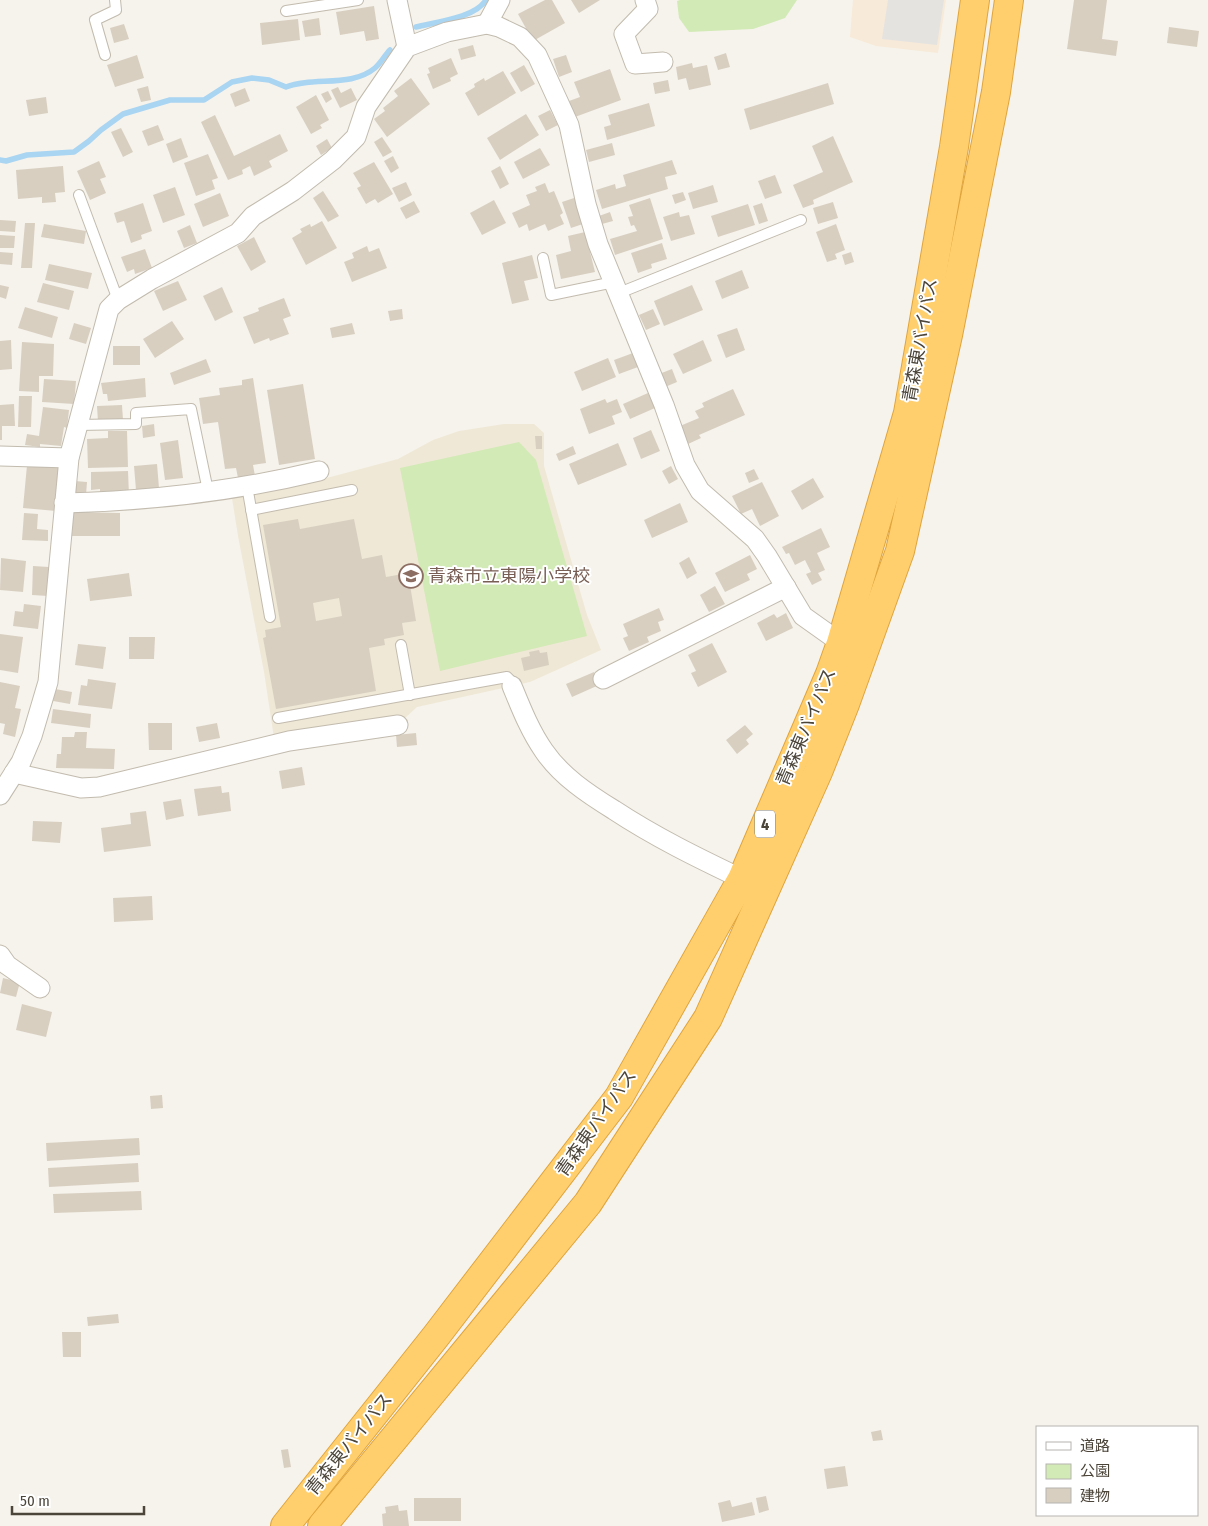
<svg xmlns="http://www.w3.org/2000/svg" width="1208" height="1526" viewBox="0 0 1208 1526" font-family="'Fira Sans Condensed','Noto Sans JP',sans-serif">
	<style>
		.commercial { fill: #f7ead8 }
		.education { fill: #efe8d6 }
		.green { fill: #d2eab5 }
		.parking { fill: #e5e3e0 }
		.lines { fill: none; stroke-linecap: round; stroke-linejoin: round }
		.stream { stroke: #a9d4f2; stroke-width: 5.5 }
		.building { fill: #d8cfc1; fill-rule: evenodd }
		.lane-casing { stroke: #c2bbae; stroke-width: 12 }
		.street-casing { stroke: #c2bbae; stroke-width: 21 }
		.highway-casing { stroke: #e0a43c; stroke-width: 30 }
		.lane { stroke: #fff; stroke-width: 10 }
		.street { stroke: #fff; stroke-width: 19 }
		.highway { stroke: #ffcf6e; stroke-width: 28 }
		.labels { text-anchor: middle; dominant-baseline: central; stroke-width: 4; stroke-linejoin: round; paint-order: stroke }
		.shield { fill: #fff; stroke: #817c74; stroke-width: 1 }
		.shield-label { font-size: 16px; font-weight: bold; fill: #4b4439 }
		.street-label { font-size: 18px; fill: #4b4439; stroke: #fff }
		.education-label { font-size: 18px; fill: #785e54; stroke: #fff; text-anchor: start }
	</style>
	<rect width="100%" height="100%" fill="#f6f3ec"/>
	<!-- commercial -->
	<path class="commercial" d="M853,0H946L938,53L876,46L850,37Z"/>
	<!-- education -->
	<path class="education" d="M504,424H534L544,433V466L587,615L601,650L530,682L417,707L405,718L274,738L264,672L238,536L232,498L323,479L398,459L433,440L459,431Z"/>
	<!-- green -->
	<g class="green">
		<path d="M680,0H797L785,18L753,29L689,32L679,18L677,1Z"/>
		<path d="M519,442L536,460L587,636L440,671L400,468Z"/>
	</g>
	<!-- parking -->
	<path class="parking" d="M888,0H944L937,45L882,39Z"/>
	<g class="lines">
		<!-- stream -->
		<g class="stream">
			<path d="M416,27C436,22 475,18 486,0"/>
			<path d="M0,160L6,161L27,155L74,152L89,141L101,130L123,114L170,100H204L232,82L252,78L269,80L286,87C314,76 351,88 375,68C381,63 385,55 390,50"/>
		</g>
	</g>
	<!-- building -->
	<g class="building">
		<path d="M545,0H552L565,23L533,41L518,14Z"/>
		<path d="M571,0H600L579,13Z"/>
		<path d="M1074,0H1107L1102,39L1118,41L1116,56L1067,49Z"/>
		<path d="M374,6L379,39L366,41L364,31L340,35L336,12Z"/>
		<path d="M319,18L321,35L305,37L302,21Z"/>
		<path d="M298,19L300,40L262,45L260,23Z"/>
		<path d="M124,24L129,39L114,43L110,28Z"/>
		<path d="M1169,27L1199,31L1197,47L1167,43Z"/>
		<path d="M473,45L476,56L461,60L458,49Z"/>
		<path d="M726,53L730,67L718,70L714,57Z"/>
		<path d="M137,55L144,78L115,87L107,65Z"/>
		<path d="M566,55L572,72L559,77L553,59Z"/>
		<path d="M451,58L458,74L450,78L451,81L433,89L427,74L430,73L428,68Z"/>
		<path d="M692,63L693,68L707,65L711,85L689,90L686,78L678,80L676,67Z"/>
		<path d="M524,65L535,84L521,92L510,73Z"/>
		<path d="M610,69L621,100L575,117L569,101L580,97L574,82Z"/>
		<path d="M503,71L516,93L478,116L465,93L475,87L474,84L484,78L485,81Z"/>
		<path d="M411,78L430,104L387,137L374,119L385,111L383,108L398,96L394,91Z"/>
		<path d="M668,80L670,91L655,94L653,83Z"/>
		<path d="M828,83L834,104L750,130L744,109Z"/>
		<path d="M148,86L151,100L141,102L137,89Z"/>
		<path d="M338,87L341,93L351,88L357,100L340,108L331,90Z"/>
		<path d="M245,88L250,101L235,107L230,94Z"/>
		<path d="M328,91L332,99L326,103L321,94Z"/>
		<path d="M316,95L329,120L320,125L322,128L311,134L296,107Z"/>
		<path d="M46,97L48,113L29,116L26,100Z"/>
		<path d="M649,103L655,126L607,140L604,127L611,125L608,115Z"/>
		<path d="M550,110L558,125L546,131L538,116Z"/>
		<path d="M526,114L539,135L500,160L487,138Z"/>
		<path d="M215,115L234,156L280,134L288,151L269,161L272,167L254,176L250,166L242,170L243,174L228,180L201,122Z"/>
		<path d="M158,125L164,140L148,146L142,131Z"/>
		<path d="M121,128L133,152L123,157L111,132Z"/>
		<path d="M833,136L853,182L813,200L814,204L803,208L793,185L823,172L812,146Z"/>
		<path d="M382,137L392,152L383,157L374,142Z"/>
		<path d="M181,138L188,157L173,163L166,144Z"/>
		<path d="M327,139L332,148L321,155L316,146Z"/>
		<path d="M612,143L615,155L589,162L586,150Z"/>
		<path d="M540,148L550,165L523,179L514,162Z"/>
		<path d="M208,154L218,178L212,180L215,189L196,196L184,163Z"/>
		<path d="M393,156L399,168L391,173L384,161Z"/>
		<path d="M672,160L677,174L665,177L668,189L602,209L596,190L615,184L616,189L626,186L623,175Z"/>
		<path d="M99,161L106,177L100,179L106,193L90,200L77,171Z"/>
		<path d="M374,162L393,194L378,203L375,199L366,204L357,188L361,186L353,173Z"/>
		<path d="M63,166L65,192L55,193L56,202L42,203V197L18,199L16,170Z"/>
		<path d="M500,166L509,184L500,189L491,171Z"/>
		<path d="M775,175L782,193L765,199L758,181Z"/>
		<path d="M406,182L412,195L399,202L392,188Z"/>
		<path d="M545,183L549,193L554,191L563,213L560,215L564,224L548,231L545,224L529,231L527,224L519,228L512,213L530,205L526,195L537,191L535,187Z"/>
		<path d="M713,185L718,202L693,209L688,193Z"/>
		<path d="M175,187L185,215L163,223L153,195Z"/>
		<path d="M323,191L339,216L328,222L313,198Z"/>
		<path d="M683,192L686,200L675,204L672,195Z"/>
		<path d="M220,193L229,216L203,227L194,204Z"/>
		<path d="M577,197L586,223L571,228L562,202Z"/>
		<path d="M650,198L663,239L615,255L610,239L637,231L634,225L631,226L628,217L633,216L629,205Z"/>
		<path d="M494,200L506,223L482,235L470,213Z"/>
		<path d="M414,201L420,212L406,219L400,208Z"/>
		<path d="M833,202L838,218L818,224L813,208Z"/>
		<path d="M143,203L152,231L141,235L142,239L131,243L124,221L117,223L114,213Z"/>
		<path d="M762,203L768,221L759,224L753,206Z"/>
		<path d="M748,204L755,225L718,237L711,216Z"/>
		<path d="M610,212L613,221L602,224L599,216Z"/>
		<path d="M679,212L680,217L689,215L695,234L671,241L663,217Z"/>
		<path d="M0,220L16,221L15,232L0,231Z"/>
		<path d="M322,221L337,248L306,265L292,238L302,232L300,229L310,224L311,227Z"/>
		<path d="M25,223H35L32,268H21Z"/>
		<path d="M44,224L86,231L84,244L41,237Z"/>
		<path d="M836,224L845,250L835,254L837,259L827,262L816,232Z"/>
		<path d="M190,225L197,243L184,248L177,231Z"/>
		<path d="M585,232L595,272L561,279L556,255L571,251L568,236Z"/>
		<path d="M0,235L15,236L14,248H0Z"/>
		<path d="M254,237L266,262L251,271L237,246Z"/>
		<path d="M662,243L667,259L651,264L652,268L638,273L631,253Z"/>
		<path d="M367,246L369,252L379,248L387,268L352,282L344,262L354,258L352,253Z"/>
		<path d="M145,249L152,268L135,274L134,269L127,272L121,257Z"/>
		<path d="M0,252L13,253L12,265L0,264Z"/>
		<path d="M851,252L854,262L845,265L842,255Z"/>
		<path d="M532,255L538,278L524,281L529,300L512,304L502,263Z"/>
		<path d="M49,264L92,273L88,289L45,280Z"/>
		<path d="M742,270L749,288L722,299L715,281Z"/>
		<path d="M178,281L187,300L163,311L154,291Z"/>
		<path d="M43,283L74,291L69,310L37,302Z"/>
		<path d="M0,285L9,287L6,299L0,297Z"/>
		<path d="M692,285L703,310L664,326L654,301Z"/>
		<path d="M222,287L233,312L215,321L203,296Z"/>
		<path d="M284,298L291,316L283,319L289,334L270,341L269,338L254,344L243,317L259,311L258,308Z"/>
		<path d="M25,307L58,317L52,338L18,328Z"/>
		<path d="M402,309L403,319L390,321L388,311Z"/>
		<path d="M653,309L660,324L646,330L639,315Z"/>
		<path d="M172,321L184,339L155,358L143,339Z"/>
		<path d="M74,323L91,328L86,344L69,339Z"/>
		<path d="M352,323L355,334L332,338L330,328Z"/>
		<path d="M737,328L745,350L726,358L717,335Z"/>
		<path d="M11,340L12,369L0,370V341Z"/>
		<path d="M703,340L712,361L683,374L673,354Z"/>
		<path d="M22,342L54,344L53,376H39V392L19,391Z"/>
		<rect x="113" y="346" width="27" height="19"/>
		<path d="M633,353L638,367L619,374L614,360Z"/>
		<path d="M608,358L616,377L582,391L574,372Z"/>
		<path d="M206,359L211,372L174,385L170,373Z"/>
		<path d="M672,369L677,382L665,387L659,374Z"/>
		<path d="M145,378L146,397L108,401L107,394H103L101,383Z"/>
		<path d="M253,378L266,463L253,465L255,476L238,478L236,468L225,469L218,422L203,424L199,398L220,395L219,388L242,385V380Z"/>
		<path d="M44,379L76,381L74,404L42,402Z"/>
		<path d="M303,384L315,459L279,465L267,390Z"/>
		<path d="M733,389L745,415L699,435L701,438L688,444L680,426L699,418L695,411L704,407L702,403Z"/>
		<path d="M648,393L655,408L630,419L623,404Z"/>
		<path d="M19,396H32L31,427H18Z"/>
		<path d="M605,399L607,403L617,399L622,412L612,416L615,424L589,434L580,409Z"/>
		<path d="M14,404L15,426H2V440H0V405Z"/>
		<path d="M122,405L123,420L98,422L97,406Z"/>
		<path d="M43,407L69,410L67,428L64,427L61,446L40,444V447L25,445L27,434L39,436Z"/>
		<path d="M154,424L155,436L143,438L142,426Z"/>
		<path d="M651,430L660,451L641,459L633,438Z"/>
		<path d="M108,431H127L128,467L88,468L87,439L108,438Z"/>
		<path d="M535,436H542V449H536Z"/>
		<path d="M178,440L183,478L165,480L160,443Z"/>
		<path d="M618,443L627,465L578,485L569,464Z"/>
		<path d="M573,446L576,454L559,461L556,454Z"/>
		<path d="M157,464L159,488L136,490L134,466Z"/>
		<path d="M27,465L60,468L56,511L23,508Z"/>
		<path d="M671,466L678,479L669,484L662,471Z"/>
		<path d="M754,469L759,479L749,483L745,473Z"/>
		<path d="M128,471L129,495L100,496V489L91,490V472Z"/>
		<path d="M813,478L824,497L802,510L791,491Z"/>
		<path d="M75,481L87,482L86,495H74Z"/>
		<path d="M762,482L779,516L760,526L752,509L741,514L732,496Z"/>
		<path d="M680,503L688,522L652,538L644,520Z"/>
		<path d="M73,512L120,513V536H72Z"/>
		<path d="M24,513L38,514L37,529L48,530V541L22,540Z"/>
		<path d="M298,519L300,529L354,519L362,559L382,555L386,577L408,573L416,621L402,623L404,635L384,639L385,645L369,648L376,691L276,709L263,638L266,637L265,630L281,627L263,525ZM339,598L342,616L316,621L313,603Z"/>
		<path d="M821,528L830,547L817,553L825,570L818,573L822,580L812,585L806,574L811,572L805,560L795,565L789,553L786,554L782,547Z"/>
		<path d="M750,555L757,569L747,574L750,580L725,592L715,573Z"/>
		<path d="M689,557L697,573L687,579L679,563Z"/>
		<path d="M1,558L26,561L23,592L0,590Z"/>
		<path d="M33,566L49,567L48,596L32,595Z"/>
		<path d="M129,573L132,596L90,601L87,579Z"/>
		<path d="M715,586L725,604L709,612L700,595Z"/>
		<path d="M24,604L41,606L38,629L13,626L15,611L23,612Z"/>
		<path d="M659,608L664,620L658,622L661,631L647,637L649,642L629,651L623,638L628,636L623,624Z"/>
		<path d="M786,613L793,628L766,641L757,623L774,614L777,618Z"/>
		<path d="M0,634L23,637L18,673L0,670Z"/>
		<path d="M129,637H155L154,659H129Z"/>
		<path d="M712,643L727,672L698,687L691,673L696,671L688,655Z"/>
		<path d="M78,644L106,647L103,669L75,665Z"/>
		<path d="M539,650L540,653L547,652L549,665L524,671L521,658L530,656L529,652Z"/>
		<path d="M594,672L599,685L572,697L566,684Z"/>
		<path d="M88,679L116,683L112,709L78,705L81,685L87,686Z"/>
		<path d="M0,682L20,686L15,708L21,709L15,737L3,734L5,724L0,723Z"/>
		<path d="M55,689L72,692L70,704L53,701Z"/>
		<path d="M53,709L91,714L90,728L51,723Z"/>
		<path d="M148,723H172V750H149Z"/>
		<path d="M217,723L220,738L199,742L196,727Z"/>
		<path d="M745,725L753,734L746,740L749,744L737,754L726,740Z"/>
		<path d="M75,732H87L86,748L115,749L114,769L56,768L57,754H61L62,737H74Z"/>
		<path d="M416,733L417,745L397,747L396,735Z"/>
		<path d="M302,767L305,785L282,789L279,771Z"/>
		<path d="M221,786L222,793L229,792L231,811L198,816L194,789Z"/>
		<path d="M181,799L184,816L166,820L163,802Z"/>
		<path d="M146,811L151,846L104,852L101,828L131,824L130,813Z"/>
		<path d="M33,821L62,822L60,843L32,841Z"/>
		<path d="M152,896L153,920L114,922L113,898Z"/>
		<path d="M3,978L20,982L16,997L0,993Z"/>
		<path d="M22,1004L52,1012L46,1037L16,1030Z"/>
		<path d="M162,1095L163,1108L151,1109L150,1096Z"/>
		<path d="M139,1138L140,1155L47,1161L46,1143Z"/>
		<path d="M138,1163L139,1182L49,1187L48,1168Z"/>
		<path d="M141,1191L142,1210L54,1213L53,1194Z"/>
		<path d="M118,1314L119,1323L88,1326L87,1317Z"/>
		<path d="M62,1332H81V1357H63Z"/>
		<path d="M881,1430L883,1440L873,1441L871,1432Z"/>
		<path d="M288,1449L291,1467L284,1468L281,1450Z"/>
		<path d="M845,1466L848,1486L827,1489L824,1469Z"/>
		<path d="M766,1496L769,1510L759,1513L756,1498Z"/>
		<rect x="414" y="1498" width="47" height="23"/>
		<path d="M730,1500L732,1507L752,1502L755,1515L722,1522L718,1503Z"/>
		<path d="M398,1505L399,1511L407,1510L409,1526H383L382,1514L386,1513L385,1507Z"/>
	</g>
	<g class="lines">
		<!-- lane casing -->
		<g class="lane-casing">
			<g id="lane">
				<path d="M286,11L358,0"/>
				<path d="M105,55L95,20L116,10L115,0"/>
				<path d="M79,195L118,300"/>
				<path d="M543,258L551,295L614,282"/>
				<path d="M619,293L801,220"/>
				<path d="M77,425L136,424V413L191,409L208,491"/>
				<path d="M247,486L270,617"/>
				<path d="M251,510L352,490"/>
				<path d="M401,645L410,695"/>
				<path d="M278,718L507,677L510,680L512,686"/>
			</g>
		</g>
		<!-- street casing -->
		<g class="street-casing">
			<g id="street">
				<path d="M397,0L407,47"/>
				<path d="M645,0L648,9L624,34L635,64L663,62"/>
				<path d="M487,24L500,0"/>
				<path d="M0,456L69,458"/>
				<path d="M64,503C150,501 236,491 319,471"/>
				<path d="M603,679L786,587"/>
				<path d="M512,686C521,708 530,731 544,751C561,776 588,794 614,810C655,837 698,858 742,879"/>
				<path d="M14,773L81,788L99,787L289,741L398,725"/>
				<path d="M0,795L21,762L32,736L48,682L69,458L109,309L118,300L152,279L238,233L253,216L293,191L333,160L356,137L366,107L407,47L447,32L487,24L499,27L520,37L537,55L569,125L586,204L598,244L664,405L685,465L700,491L755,539L767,556L803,616L841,643"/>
				<path d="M0,955L7,965L40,988"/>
			</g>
		</g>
		<!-- highway casing -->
		<g class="highway-casing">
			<g id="highway">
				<path d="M285,1526L436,1336L619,1097L742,879L830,674L841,643L908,413L954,147L975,0"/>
				<path d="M322,1526L588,1203L708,1018L818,772L845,704L900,551L948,335L996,92L1009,0"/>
			</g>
		</g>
		<!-- lane -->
		<use href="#lane" class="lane"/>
		<!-- street -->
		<use href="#street" class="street"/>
		<!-- highway -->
		<use href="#highway" class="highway"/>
	</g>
	<!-- icons -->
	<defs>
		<g id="school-ring" transform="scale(1.25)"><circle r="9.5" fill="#fff" stroke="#8d6e63" stroke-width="1.5"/><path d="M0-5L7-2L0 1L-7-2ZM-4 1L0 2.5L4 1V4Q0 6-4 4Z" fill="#8d6e63"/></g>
	</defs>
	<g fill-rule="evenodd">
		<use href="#school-ring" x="411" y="576"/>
	</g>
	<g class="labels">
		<!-- shield labels -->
		<rect class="shield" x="755" y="810.5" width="20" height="27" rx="4"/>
		<g class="shield-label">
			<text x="765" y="824">4</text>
		</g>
		<!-- street labels -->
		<g class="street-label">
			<text transform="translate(920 340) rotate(-80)">青森東バイパス</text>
			<text transform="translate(806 727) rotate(-67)">青森東バイパス</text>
			<text transform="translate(596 1123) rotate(-55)">青森東バイパス</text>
			<text transform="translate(349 1444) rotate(-51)">青森東バイパス</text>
		</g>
		<!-- education labels -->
		<g class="education-label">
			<text x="428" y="576">青森市立東陽小学校</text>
		</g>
	</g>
	<!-- legend -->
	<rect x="1036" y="1426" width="162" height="90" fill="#ffffff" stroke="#b7b4b0"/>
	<rect x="1046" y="1442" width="25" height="8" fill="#ffffff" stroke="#b7b4b0"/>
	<text x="1080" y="1451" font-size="15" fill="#4b4439">道路</text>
	<rect x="1046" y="1464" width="25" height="15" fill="#d2eab5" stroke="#b7b4b0"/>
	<text x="1080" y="1476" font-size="15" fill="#4b4439">公園</text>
	<rect x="1046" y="1488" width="25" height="15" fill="#d8cfc1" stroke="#b7b4b0"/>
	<text x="1080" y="1501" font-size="15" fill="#4b4439">建物</text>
	<!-- scale -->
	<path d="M12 1506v8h132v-8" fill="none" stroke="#4b4439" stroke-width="2.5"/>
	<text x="20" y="1506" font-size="15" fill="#4b4439" stroke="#ffffff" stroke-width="4" paint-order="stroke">50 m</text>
</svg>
